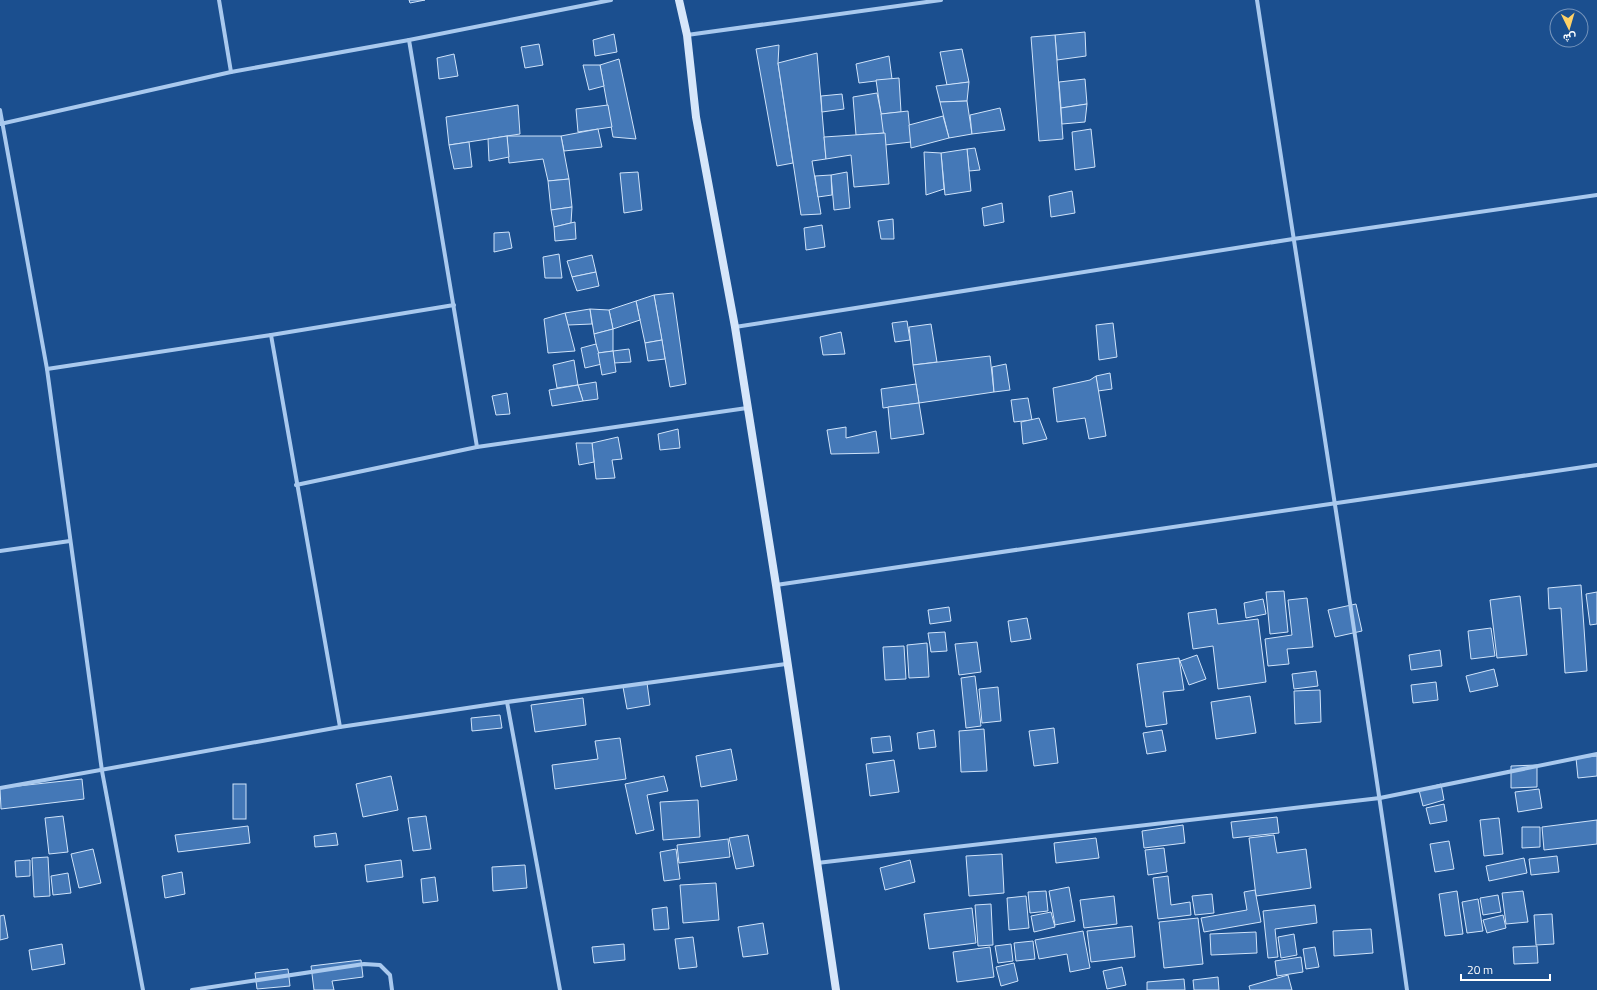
<svg xmlns="http://www.w3.org/2000/svg" width="1597" height="990" viewBox="0 0 1597 990" font-family="'Titillium Web',Vazirmatn,sans-serif">
	<style>
		.building { fill: #4478b7; stroke: #cfe3fa }
		.lines { fill: none; stroke-linecap: round; stroke-linejoin: round }
		.street { stroke: #a9c9ee; stroke-width: 4 }
		.secondary { stroke: #d6e6fa; stroke-width: 8 }
	</style>
	<rect width="100%" height="100%" fill="#1b4f8f"/>
	<!-- building -->
	<g class="building">
		<path d="M409,0H425L410,3Z"/>
		<path d="M1085,32L1086,56L1057,60L1055,35Z"/>
		<path d="M614,34L617,52L595,56L593,40Z"/>
		<path d="M1055,35L1063,139L1039,141L1031,37Z"/>
		<path d="M539,44L543,65L525,68L521,47Z"/>
		<path d="M779,45L778,63L793,163L777,166L756,49Z"/>
		<path d="M962,49L969,82L947,85L940,52Z"/>
		<path d="M817,53L826,159L812,161L821,214L801,215L778,63Z"/>
		<path d="M454,54L458,76L439,79L437,58Z"/>
		<path d="M889,56L892,79L859,83L856,64Z"/>
		<path d="M619,59L636,139L613,137L600,65Z"/>
		<path d="M583,65H600L604,86L589,90Z"/>
		<path d="M899,78L901,112L881,114L876,80Z"/>
		<path d="M1085,79L1087,104L1061,108L1059,82Z"/>
		<path d="M969,82L967,101L940,102L936,86Z"/>
		<path d="M877,93L885,133L856,135L853,97Z"/>
		<path d="M842,94L844,109L822,112L821,96Z"/>
		<path d="M967,101L972,134L949,138L940,102Z"/>
		<path d="M1087,104L1085,122L1062,124L1061,108Z"/>
		<path d="M518,105L520,134L449,145L446,117Z"/>
		<path d="M608,105L612,127L578,132L576,109Z"/>
		<path d="M1000,108L1005,130L972,134L970,115Z"/>
		<path d="M908,111L911,142L885,145L881,114Z"/>
		<path d="M943,116L949,138L911,148L909,125Z"/>
		<path d="M598,129L602,147L564,151L561,136Z"/>
		<path d="M1091,129L1095,167L1075,170L1072,132Z"/>
		<path d="M885,133L889,184L854,187L851,155L826,159L824,137Z"/>
		<path d="M507,136H561L569,179L548,181L543,159L509,163Z"/>
		<path d="M507,136L509,157L489,161L488,139Z"/>
		<path d="M469,142L472,167L454,169L449,145Z"/>
		<path d="M975,148L980,170L969,171L967,149Z"/>
		<path d="M967,149L971,191L945,195L941,153Z"/>
		<path d="M924,152L941,153L944,189L926,195Z"/>
		<path d="M638,172L642,210L624,213L620,173Z"/>
		<path d="M847,172L850,208L834,210L831,175Z"/>
		<path d="M831,175L832,195L818,197L815,176Z"/>
		<path d="M569,179L572,207L551,210L548,181Z"/>
		<path d="M1072,191L1075,213L1051,217L1049,196Z"/>
		<path d="M1002,203L1004,222L984,226L982,208Z"/>
		<path d="M572,207L571,223L554,227L551,210Z"/>
		<path d="M893,219L894,239H881L878,221Z"/>
		<path d="M575,222L576,239L555,241L554,227Z"/>
		<path d="M822,225L825,247L806,250L804,228Z"/>
		<path d="M509,232L512,248L494,252V233Z"/>
		<path d="M559,254L562,278H545L543,257Z"/>
		<path d="M592,255L596,272L572,277L567,261Z"/>
		<path d="M596,272L599,286L577,291L572,277Z"/>
		<path d="M673,293L686,384L670,387L654,295Z"/>
		<path d="M654,295L662,340L645,343L636,301Z"/>
		<path d="M636,301L640,320L613,329L609,310Z"/>
		<path d="M590,309L592,324L568,325L565,313Z"/>
		<path d="M590,309L609,310L613,329L594,334Z"/>
		<path d="M565,313L575,351L548,353L544,319Z"/>
		<path d="M907,321L910,340L895,342L892,323Z"/>
		<path d="M1113,323L1117,357L1099,360L1096,325Z"/>
		<path d="M931,324L937,362L913,365L909,327Z"/>
		<path d="M613,329V351L598,353L594,334Z"/>
		<path d="M841,332L845,354L823,355L820,337Z"/>
		<path d="M662,340L665,359L648,361L645,343Z"/>
		<path d="M596,344L602,364L585,368L581,348Z"/>
		<path d="M629,349L631,362L614,363L613,351Z"/>
		<path d="M613,351L616,372L602,375L598,353Z"/>
		<path d="M990,356L994,392L919,403L913,365Z"/>
		<path d="M574,360L578,385L557,388L553,365Z"/>
		<path d="M1006,364L1010,390L994,392L992,367Z"/>
		<path d="M1110,373L1112,389L1098,391L1096,376Z"/>
		<path d="M1096,376L1106,436L1089,439L1085,418L1057,422L1053,388L1090,380Z"/>
		<path d="M596,382L598,399L583,401L578,385Z"/>
		<path d="M916,384L919,403L883,408L881,389Z"/>
		<path d="M578,385L583,401L552,406L549,390Z"/>
		<path d="M507,393L510,414L496,415L492,396Z"/>
		<path d="M1028,398L1032,420L1014,422L1011,400Z"/>
		<path d="M919,403L924,434L891,439L888,407Z"/>
		<path d="M1039,418L1047,439L1023,444L1021,422Z"/>
		<path d="M846,427V438L876,431L879,453L831,454L827,430Z"/>
		<path d="M678,429L680,448L660,450L658,434Z"/>
		<path d="M618,437L622,459L612,460L615,478L596,479L592,443Z"/>
		<path d="M576,443H592L594,462L579,465Z"/>
		<path d="M1581,585L1587,671L1565,673L1561,608L1549,609L1548,588Z"/>
		<path d="M1284,591L1288,632L1270,634L1266,592Z"/>
		<path d="M1597,592V624L1590,625L1586,594Z"/>
		<path d="M1520,596L1527,655L1497,658L1490,600Z"/>
		<path d="M1307,598L1313,647L1287,649L1289,664L1268,666L1265,639L1292,635L1288,600Z"/>
		<path d="M1263,599L1266,614L1246,618L1244,603Z"/>
		<path d="M1356,604L1362,631L1335,637L1328,610Z"/>
		<path d="M949,607L951,621L930,624L928,610Z"/>
		<path d="M1216,609L1218,624L1258,619L1266,682L1218,689L1213,646L1193,649L1188,613Z"/>
		<path d="M1027,618L1031,639L1011,642L1008,621Z"/>
		<path d="M1491,628L1495,656L1471,659L1468,631Z"/>
		<path d="M945,632L947,651L931,652L928,633Z"/>
		<path d="M977,642L981,672L959,675L955,644Z"/>
		<path d="M927,643L929,677L909,678L907,645Z"/>
		<path d="M904,646L906,679L885,680L883,647Z"/>
		<path d="M1440,650L1442,666L1411,670L1409,655Z"/>
		<path d="M1197,655L1206,679L1189,685L1180,661Z"/>
		<path d="M1179,658L1184,690L1163,692L1167,724L1146,727L1137,664Z"/>
		<path d="M1494,669L1498,686L1470,692L1466,676Z"/>
		<path d="M1316,671L1318,686L1294,689L1292,674Z"/>
		<path d="M975,676L981,726L966,728L961,678Z"/>
		<path d="M1436,682L1438,700L1413,703L1411,685Z"/>
		<path d="M647,683L650,705L627,709L623,687Z"/>
		<path d="M998,687L1001,721L982,723L979,689Z"/>
		<path d="M1320,690L1321,722L1295,724L1294,691Z"/>
		<path d="M1250,696L1256,733L1216,739L1211,702Z"/>
		<path d="M583,698L586,725L535,732L531,705Z"/>
		<path d="M500,715L502,728L472,731L471,718Z"/>
		<path d="M1054,728L1058,763L1034,766L1029,731Z"/>
		<path d="M984,729L987,771L961,772L959,731Z"/>
		<path d="M934,730L936,747L919,749L917,733Z"/>
		<path d="M1162,730L1166,751L1147,754L1143,733Z"/>
		<path d="M890,736L892,751L873,753L871,738Z"/>
		<path d="M620,738L626,779L555,789L552,765L598,759L595,741Z"/>
		<path d="M731,749L737,780L701,787L696,756Z"/>
		<path d="M1597,756V776L1578,778L1576,758Z"/>
		<path d="M894,760L899,792L870,796L866,764Z"/>
		<path d="M1537,765V787L1511,788V766Z"/>
		<path d="M391,776L398,810L363,817L356,784Z"/>
		<path d="M664,776L668,791L647,795L654,830L636,834L625,784Z"/>
		<path d="M82,779L84,799L1,809L0,788Z"/>
		<rect x="233" y="784" width="13" height="35"/>
		<path d="M1441,784L1444,800L1423,806L1419,790Z"/>
		<path d="M1539,789L1542,808L1518,812L1515,792Z"/>
		<path d="M698,800L700,837L663,840L660,802Z"/>
		<path d="M1444,804L1447,821L1430,824L1426,808Z"/>
		<path d="M63,816L68,852L49,854L45,818Z"/>
		<path d="M426,816L431,849L413,851L408,818Z"/>
		<path d="M1277,817L1279,833L1233,838L1231,822Z"/>
		<path d="M1499,818L1503,854L1484,856L1480,820Z"/>
		<path d="M1597,820V844L1544,850L1542,827Z"/>
		<path d="M1183,825L1185,843L1144,848L1142,831Z"/>
		<path d="M248,826L250,843L178,852L175,835Z"/>
		<path d="M1522,827H1540V847L1522,848Z"/>
		<path d="M336,833L338,845L315,847L314,836Z"/>
		<path d="M748,835L754,866L736,869L729,838Z"/>
		<path d="M1274,835L1277,853L1306,849L1311,888L1256,896L1249,838Z"/>
		<path d="M1096,838L1099,858L1056,863L1054,843Z"/>
		<path d="M728,839L730,857L679,863L677,845Z"/>
		<path d="M1449,841L1454,869L1435,872L1430,844Z"/>
		<path d="M1164,848L1167,872L1148,875L1145,850Z"/>
		<path d="M93,849L101,883L79,888L71,854Z"/>
		<path d="M676,849L680,879L664,881L660,852Z"/>
		<path d="M1002,854L1004,893L969,896L966,856Z"/>
		<path d="M1557,856L1559,872L1531,875L1529,859Z"/>
		<path d="M48,857L50,896L34,897L32,858Z"/>
		<path d="M1524,858L1527,873L1489,881L1486,866Z"/>
		<path d="M30,860V876L16,877L15,861Z"/>
		<path d="M401,860L403,877L367,882L365,865Z"/>
		<path d="M910,860L915,882L885,890L880,868Z"/>
		<path d="M525,865L527,888L493,891L492,867Z"/>
		<path d="M182,872L185,894L165,898L162,876Z"/>
		<path d="M68,873L71,893L53,895L51,876Z"/>
		<path d="M1168,876L1171,905L1190,902L1191,915L1158,919L1153,878Z"/>
		<path d="M435,877L438,901L423,903L421,879Z"/>
		<path d="M716,883L719,920L683,923L680,885Z"/>
		<path d="M1069,887L1075,921L1055,925L1049,891Z"/>
		<path d="M1255,890L1261,922L1204,932L1201,918L1247,910L1244,892Z"/>
		<path d="M1046,891L1048,911L1030,913L1028,892Z"/>
		<path d="M1457,891L1463,934L1445,936L1439,894Z"/>
		<path d="M1523,891L1528,922L1506,924L1502,893Z"/>
		<path d="M1212,894L1214,913L1195,915L1192,896Z"/>
		<path d="M1498,895L1501,912L1483,915L1480,898Z"/>
		<path d="M1026,896L1029,928L1009,930L1007,898Z"/>
		<path d="M1114,896L1117,924L1084,928L1080,900Z"/>
		<path d="M1478,899L1483,931L1467,933L1462,902Z"/>
		<path d="M991,904L993,945L978,946L975,905Z"/>
		<path d="M1315,905L1317,923L1275,929L1278,957L1268,958L1263,911Z"/>
		<path d="M667,907L669,929L654,930L652,909Z"/>
		<path d="M972,908L976,943L929,949L924,914Z"/>
		<path d="M1051,912L1055,927L1034,932L1031,916Z"/>
		<path d="M1552,914L1554,944L1536,945L1534,915Z"/>
		<path d="M4,915L8,938L0,940V916Z"/>
		<path d="M1503,915L1506,928L1487,933L1483,920Z"/>
		<path d="M1198,918L1203,964L1164,968L1159,922Z"/>
		<path d="M763,923L768,954L743,957L738,927Z"/>
		<path d="M1132,926L1135,957L1091,962L1087,931Z"/>
		<path d="M1371,929L1373,953L1334,956L1333,931Z"/>
		<path d="M1083,931L1090,968L1070,972L1067,954L1039,959L1035,940Z"/>
		<path d="M1256,932L1257,953L1211,955L1210,934Z"/>
		<path d="M1294,934L1297,955L1281,958L1278,937Z"/>
		<path d="M693,937L697,967L679,969L675,939Z"/>
		<path d="M1033,941L1035,959L1016,961L1014,943Z"/>
		<path d="M62,944L65,964L32,970L29,950Z"/>
		<path d="M624,944L625,960L594,963L592,947Z"/>
		<path d="M1011,944L1013,961L998,963L995,946Z"/>
		<path d="M1537,946L1538,963L1514,964L1513,947Z"/>
		<path d="M990,947L994,977L957,982L953,952Z"/>
		<path d="M1315,947L1319,967L1306,969L1303,949Z"/>
		<path d="M1301,957L1303,972L1277,976L1275,961Z"/>
		<path d="M361,960L363,977L332,981L334,990H314L311,966Z"/>
		<path d="M1014,963L1018,981L1001,986L996,967Z"/>
		<path d="M1122,967L1126,985L1107,989L1103,971Z"/>
		<path d="M288,969L290,986L257,989L255,973Z"/>
		<path d="M1288,975L1292,990H1250L1249,986Z"/>
		<path d="M1218,977L1219,990H1194L1193,980Z"/>
		<path d="M1184,979L1185,990H1147V982Z"/>
	</g>
	<g class="lines">
		<!-- street -->
		<g class="street">
			<path d="M219,0L231,72"/>
			<path d="M1257,0C1307,330 1361,659 1407,990"/>
			<path d="M687,35L941,0"/>
			<path d="M409,40L477,447"/>
			<path d="M0,110L47,369L102,771L143,990"/>
			<path d="M0,124L231,72L409,40L611,0"/>
			<path d="M735,327L1293,239L1597,195"/>
			<path d="M271,335L340,727"/>
			<path d="M47,369L271,335L454,305"/>
			<path d="M296,485L477,447L747,408"/>
			<path d="M0,551L70,541"/>
			<path d="M776,585L1597,465"/>
			<path d="M507,702L560,990"/>
			<path d="M0,788L340,727L507,702L786,664"/>
			<path d="M817,863L1380,798L1597,754"/>
			<path d="M192,990L364,964L380,965L390,975L392,990"/>
		</g>
		<!-- secondary -->
		<path class="secondary" d="M679,0L687,35L696,117L735,327L776,585L836,990"/>
	</g>
	<!-- north arrow -->
	<g transform="translate(1569 28) rotate(175)"><circle r="19" fill="#1b4f8f" stroke="#7695bc"/>
	<path d="M0-3L7 15L0 10L-7 15Z" fill="#ffd166"/>
	<text y="-6" font-size="11" font-weight="bold" text-anchor="middle" fill="#ffffff">ش</text>
	</g>
	<!-- scale -->
	<path d="M1461 974v6h89v-6" fill="none" stroke="#ffffff" stroke-width="2"/>
	<text x="1467" y="974" font-size="12" fill="#ffffff" stroke="#1b4f8f" stroke-width="3" paint-order="stroke">20 m</text>
</svg>
